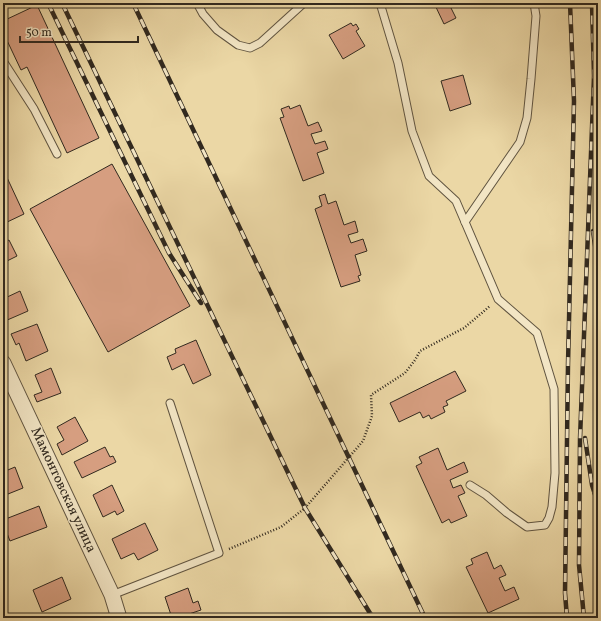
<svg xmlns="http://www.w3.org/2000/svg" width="601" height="621" viewBox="0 0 601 621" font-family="Vollkorn,serif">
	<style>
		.building { fill: #d69e80; stroke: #31291f }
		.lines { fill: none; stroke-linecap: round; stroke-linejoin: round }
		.service-casing { stroke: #605440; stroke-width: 9 }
		.minor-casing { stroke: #605440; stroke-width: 17 }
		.path { stroke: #31291f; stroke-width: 2.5; stroke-dasharray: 1 2; stroke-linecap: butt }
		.service { stroke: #f2e5c4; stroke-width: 7 }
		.minor { stroke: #f2e5c4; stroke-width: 15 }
		.rail-casing { stroke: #31291f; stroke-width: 4.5 }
		.rail { stroke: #f2e5c4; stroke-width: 3; stroke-dasharray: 9; stroke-linecap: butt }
		.labels { text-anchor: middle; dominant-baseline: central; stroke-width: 3; stroke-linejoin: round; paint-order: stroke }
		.street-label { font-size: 14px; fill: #31291f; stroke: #f2e5c4 }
	</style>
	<rect width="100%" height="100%" fill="#ebd7a5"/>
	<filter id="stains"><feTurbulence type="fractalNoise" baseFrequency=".005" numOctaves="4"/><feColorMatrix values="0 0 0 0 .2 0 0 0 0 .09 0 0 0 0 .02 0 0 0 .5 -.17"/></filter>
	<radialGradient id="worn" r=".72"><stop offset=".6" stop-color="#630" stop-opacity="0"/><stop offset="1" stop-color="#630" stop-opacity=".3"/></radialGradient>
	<!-- building -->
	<g class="building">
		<path d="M434,3H461L451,8L456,18L444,24Z"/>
		<path d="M37,5L99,138L67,153L27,67L21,70L3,32V21Z"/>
		<path d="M351,23L353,26L356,24L359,29L356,31L365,46L343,59L329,35Z"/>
		<path d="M463,75L471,104L450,111L441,81Z"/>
		<path d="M300,105L308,126L318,122L322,131L311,134L315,144L325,141L328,149L317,153L324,173L303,181L280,118L284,117L281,109L289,106L290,109Z"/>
		<path d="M112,164L190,306L108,352L30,209Z"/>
		<path d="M3,169L24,214L3,224Z"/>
		<path d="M325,194L328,204L336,201L344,225L355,221L358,232L348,235L351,243L363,239L367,251L355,255L361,275L358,276L360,281L341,287L315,209L322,206L319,196Z"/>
		<path d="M9,240L17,256L3,263V243Z"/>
		<path d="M20,291L28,311L5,321L3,313L6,312L3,304V299Z"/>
		<path d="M37,324L48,351L26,361L19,343L16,345L11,334Z"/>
		<path d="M196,340L211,375L193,384L184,364L172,370L167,357L176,353L175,349Z"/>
		<path d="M51,368L61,393L37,402L34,395L42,392L35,375Z"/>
		<path d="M455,371L466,391L446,401L448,405L443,407L445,412L431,419L429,415L423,418L420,412L399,422L390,403Z"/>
		<path d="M75,417L88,441L62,455L57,444L64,440L57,427Z"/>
		<path d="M105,447L110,457L113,456L116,462L82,478L74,462Z"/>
		<path d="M438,448L447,470L464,462L468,472L450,480L453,488L461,485L465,493L458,496L467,516L451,523L449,519L442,523L416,466L422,463L419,457Z"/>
		<path d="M15,467L23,488L3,496V472Z"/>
		<path d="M112,485L124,511L117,515L115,511L103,517L93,495Z"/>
		<path d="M39,506L47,527L10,541L3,523V520Z"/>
		<path d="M145,523L158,550L138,560L134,553L121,559L112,539Z"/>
		<path d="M487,552L494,569L501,565L506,575L499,578L505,591L514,587L519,599L488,613L466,567L473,564L471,559Z"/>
		<path d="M62,577L71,599L42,612L33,590Z"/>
		<path d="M188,588L193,603L198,601L201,610L177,618H172L165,597Z"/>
	</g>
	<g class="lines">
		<!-- service casing -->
		<g class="service-casing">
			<g id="service">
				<path d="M197,3L203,14L217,30L238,45L250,48L260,43L304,3"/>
				<path d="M380,3L398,63L412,131L429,176L456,201L498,299L537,333L554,389L555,473L552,507L549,518L545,525L527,527L507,513L486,495L470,485"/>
				<path d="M3,61L34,109L57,154"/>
				<path d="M465,222L520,142L527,118L531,79L536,16L534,3"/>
				<path d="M112,595L219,553L170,403"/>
			</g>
		</g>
		<!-- minor casing -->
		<g class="minor-casing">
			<path id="minor" d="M3,363L112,595L119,618"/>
		</g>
		<!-- path -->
		<path class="path" d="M229,549L281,527L305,508L363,441L372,416L371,395L405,373L415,360L420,351L464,328L490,306"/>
		<!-- service -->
		<use href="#service" class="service"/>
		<!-- minor -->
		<use href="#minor" class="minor"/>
		<!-- rail casing -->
		<g class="rail-casing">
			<g id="rail">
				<path d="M48,3L169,253L201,303"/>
				<path d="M62,3L305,508L373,618"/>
				<path d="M133,3L425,618"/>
				<path d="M597,152L598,168"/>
				<path d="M593,231L598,266"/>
				<path d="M585,438L592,485L598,504"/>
				<path d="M567,618L565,593L568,365L574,101L570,3"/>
				<path d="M584,618L579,565L580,439L594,76L592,3"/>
			</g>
		</g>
		<!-- rail -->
		<use href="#rail" class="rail"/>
	</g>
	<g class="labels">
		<!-- street labels -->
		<g class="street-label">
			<text transform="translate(63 490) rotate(65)">Мамонтовская улица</text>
		</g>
	</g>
	<!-- margin -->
	<rect width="601" height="621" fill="none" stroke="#ebd7a5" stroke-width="16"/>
	<rect x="4" y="4" width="593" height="613" fill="none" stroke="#31291f" stroke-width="2"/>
	<rect x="8" y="8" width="585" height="605" fill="none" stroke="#31291f"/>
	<!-- scale -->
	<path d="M20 36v6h118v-6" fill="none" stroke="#31291f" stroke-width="2"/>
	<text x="26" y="36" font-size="12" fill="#31291f" stroke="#f2e5c4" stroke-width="3" paint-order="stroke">50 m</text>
	<rect width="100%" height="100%" filter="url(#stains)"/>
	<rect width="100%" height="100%" fill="url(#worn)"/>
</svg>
